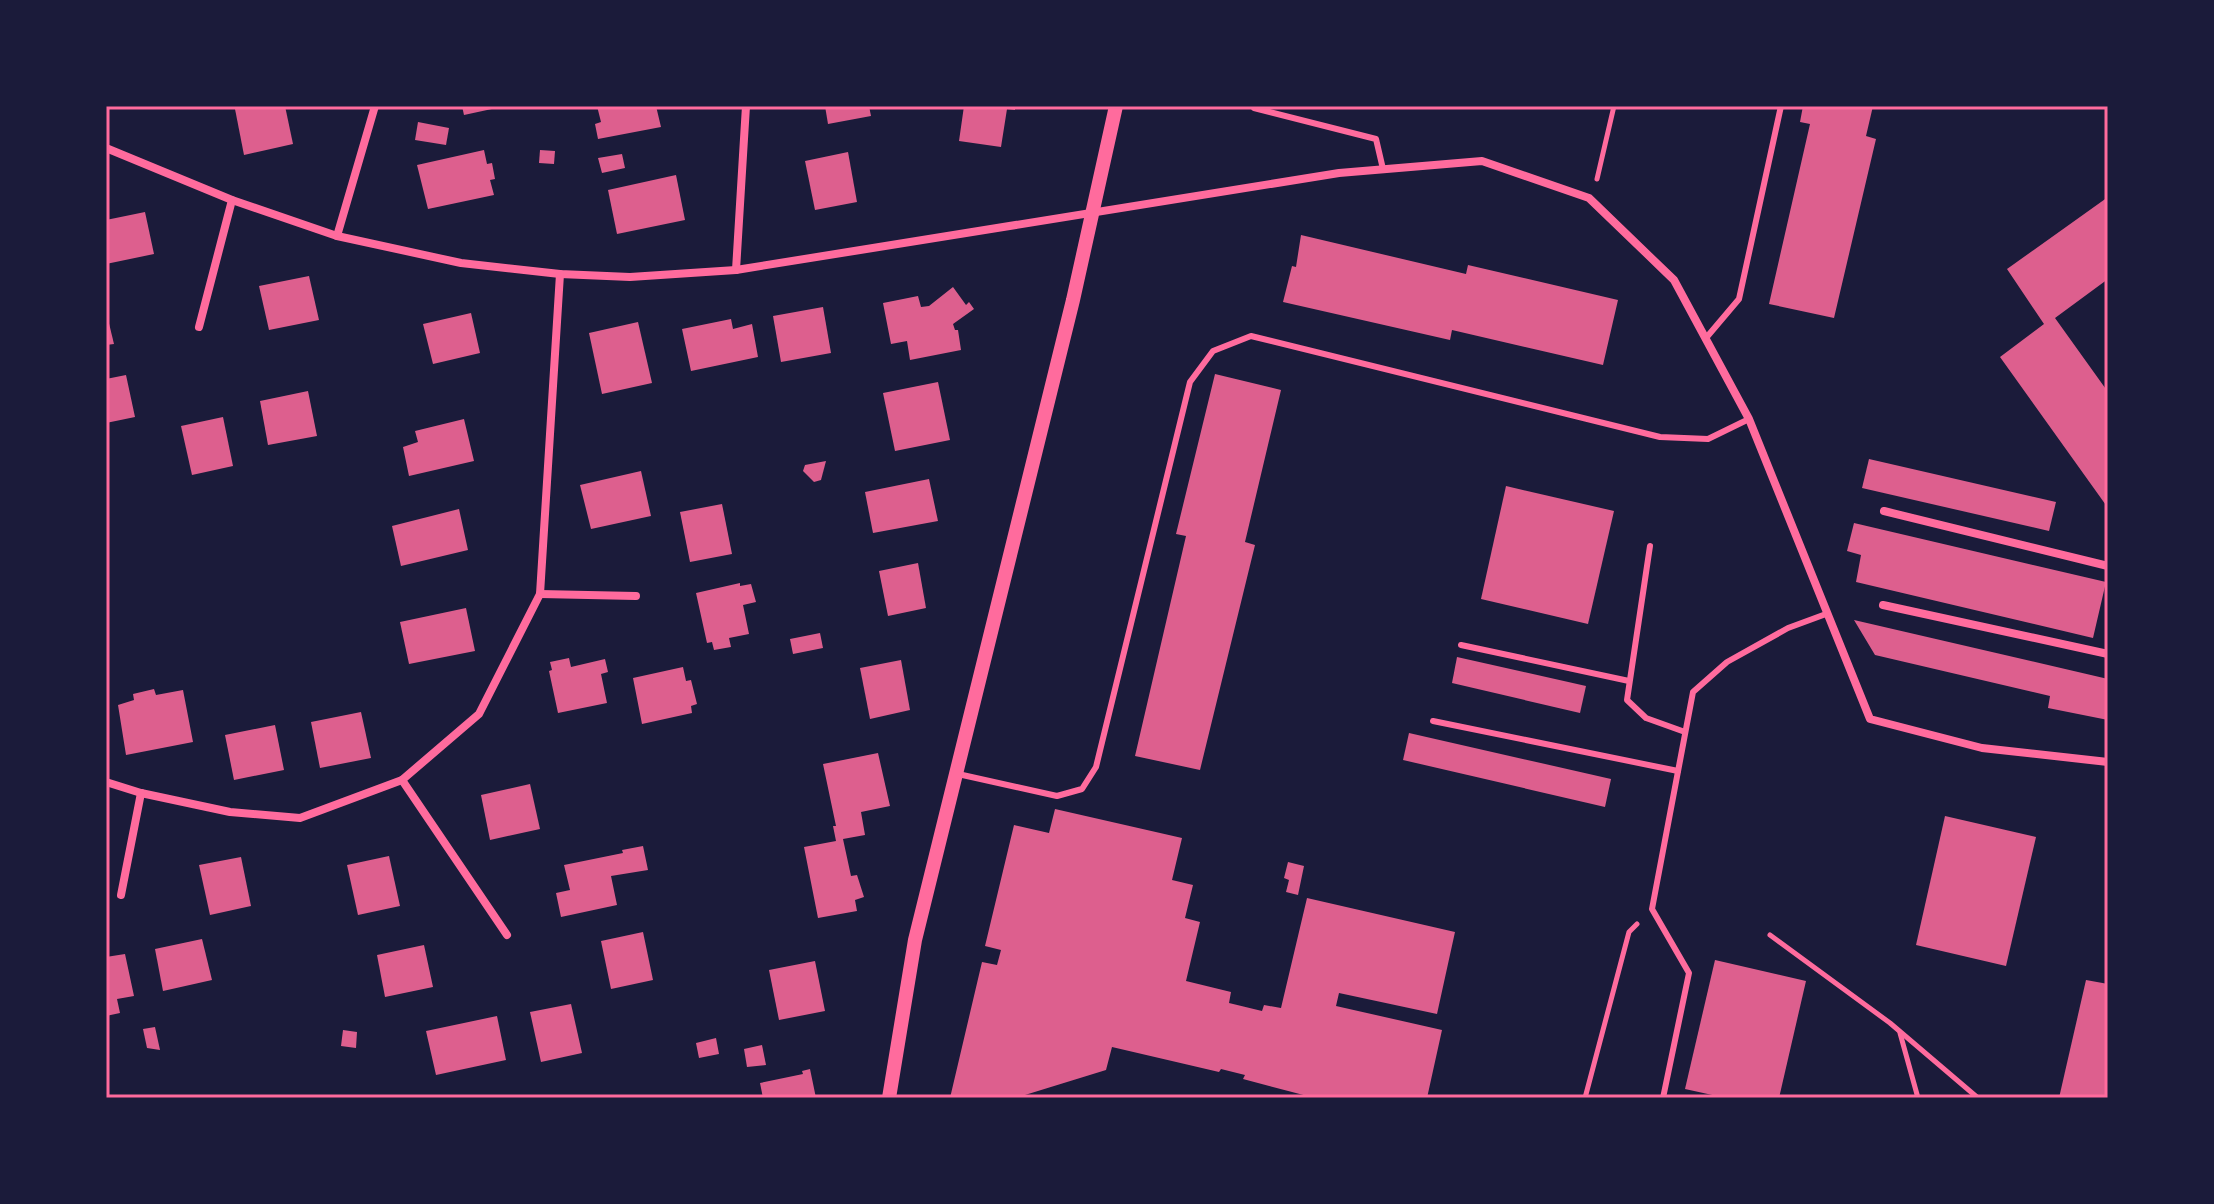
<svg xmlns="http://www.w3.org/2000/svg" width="2214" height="1204" viewBox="0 0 2214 1204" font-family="Figtree,sans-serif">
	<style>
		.building { fill: #dd5f8e }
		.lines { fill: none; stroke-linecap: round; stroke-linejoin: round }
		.path { stroke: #ff6b9d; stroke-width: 5 }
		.service { stroke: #ff6b9d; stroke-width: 6 }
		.minor { stroke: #ff6b9d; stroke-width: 8 }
		.tertiary { stroke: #ff6b9d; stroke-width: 14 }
		.neatline { fill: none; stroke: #ff6b9d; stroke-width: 3 }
	</style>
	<rect width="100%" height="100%" fill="#1b1b3a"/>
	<!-- building -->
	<g class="building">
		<path d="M248,106H285L293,144L244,155L235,109Z"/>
		<path d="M462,106H501V107L464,115Z"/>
		<path d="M597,106H656L661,127L598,139L595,124L601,122Z"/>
		<path d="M825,106H869L871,116L828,124Z"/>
		<path d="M964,106H1015V110L1007,109L1001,147L959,141Z"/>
		<path d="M1803,106H1873L1866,136L1876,139L1834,318L1769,304L1810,124L1800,122Z"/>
		<path d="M418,122L449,128L446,145L415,140Z"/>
		<path d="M484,150L487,164L492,163L495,179L490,180L494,195L428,209L417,165Z"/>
		<path d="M540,150L555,151L554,164L539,163Z"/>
		<path d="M848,152L857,202L815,210L805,161Z"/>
		<path d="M622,154L625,168L602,173L598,158Z"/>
		<path d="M676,175L685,220L617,234L608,190Z"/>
		<path d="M2108,197V279L2055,318L2108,392V508L2000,357L2044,324L2007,269Z"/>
		<path d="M145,212L154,254L106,264V220Z"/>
		<path d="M1301,235L1466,274L1468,265L1618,300L1603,365L1452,330L1450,340L1283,302L1292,266L1296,267Z"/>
		<path d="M309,276L319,320L269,330L259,286Z"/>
		<path d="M953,287L966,305L969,302L974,309L953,324L955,330H958L961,350L910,360L907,341L891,344L883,303L918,296L921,307L929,306Z"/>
		<path d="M823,307L831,353L781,362L773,316Z"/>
		<path d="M106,311L114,344L106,345Z"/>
		<path d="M471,313L480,353L433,364L423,324Z"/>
		<path d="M731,319L733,329L752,324L758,357L691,371L682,329Z"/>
		<path d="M638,322L652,383L602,394L589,333Z"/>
		<path d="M1215,374L1281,390L1245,542L1255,545L1200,770L1135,756L1186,536L1176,534Z"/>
		<path d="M126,375L135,417L106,423V379Z"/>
		<path d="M938,382L950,440L895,451L883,393Z"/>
		<path d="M308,391L317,436L268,445L260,401Z"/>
		<path d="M223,417L233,466L192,475L181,426Z"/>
		<path d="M464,419L474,461L409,476L403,447L418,442L415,431Z"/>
		<path d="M1869,459L2056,502L2049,531L1862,488Z"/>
		<path d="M826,461L821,480L814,482L803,471L805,465Z"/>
		<path d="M641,471L651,516L591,529L580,485Z"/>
		<path d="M929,479L938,521L873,533L865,492Z"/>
		<path d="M1506,486L1614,511L1588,624L1481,599Z"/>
		<path d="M722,504L732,554L690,562L680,512Z"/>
		<path d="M459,509L468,550L401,566L392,526Z"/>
		<path d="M1854,523L2106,582L2093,638L1856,582L1861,555L1847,551Z"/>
		<path d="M918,563L926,608L888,616L879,571Z"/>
		<path d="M740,583V586L751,584L756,602L743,605L749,634L729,638L731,647L714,650L712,642L707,643L696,593Z"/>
		<path d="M466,608L475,651L409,664L400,622Z"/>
		<path d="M1854,620L2108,679V720L2048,708L2050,696L1875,655Z"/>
		<path d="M820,633L823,648L793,654L790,639Z"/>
		<path d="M1457,657L1586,686L1580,713L1452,683Z"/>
		<path d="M569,658L571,667L605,659L608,672L601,674L607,703L558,713L549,671L552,670L550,662Z"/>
		<path d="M901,660L910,710L870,719L860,668Z"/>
		<path d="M683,667L686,681L691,680L697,704L691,706L692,713L642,724L633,678Z"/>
		<path d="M154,689L156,695L183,690L193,742L126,755L118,705L134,700L133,694Z"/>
		<path d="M361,712L371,758L320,768L311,722Z"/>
		<path d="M275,725L284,770L234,780L225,735Z"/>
		<path d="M1409,733L1611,779L1605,807L1403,760Z"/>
		<path d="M878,753L890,806L861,812L865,835L843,839L851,876L857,875L864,897L855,900L857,911L818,918L804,847L836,841L833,826H836L823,764Z"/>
		<path d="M530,784L540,829L490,840L481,795Z"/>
		<path d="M1055,809L1182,838L1172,880L1193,885L1185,918L1200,922L1186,981L1231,992L1229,1003L1262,1011L1264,1005L1281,1008L1307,898L1455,932L1437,1014L1339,993L1336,1006L1442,1030L1427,1098H1315L1243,1079L1245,1075L1221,1069L1219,1072L1112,1047L1106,1070L1015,1098H950L982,962L997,965L1001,950L985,946L1014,825L1049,833Z"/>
		<path d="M1945,816L2036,837L2006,966L1916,945Z"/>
		<path d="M643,846L648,870L611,876L617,905L561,917L556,893L570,890L564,865L623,853L622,850Z"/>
		<path d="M389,856L400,906L358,915L347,865Z"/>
		<path d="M241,857L251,906L210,915L199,865Z"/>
		<path d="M1288,862L1304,866L1298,895L1286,892L1289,880L1284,878Z"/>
		<path d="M643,932L653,980L611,989L601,941Z"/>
		<path d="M202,939L212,980L163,991L155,949Z"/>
		<path d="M424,945L433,987L385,997L377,955Z"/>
		<path d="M125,954L134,996L117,999L120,1013L106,1016V957Z"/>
		<path d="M1715,960L1806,981L1779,1098H1726L1685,1089Z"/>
		<path d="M815,961L825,1011L779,1020L769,970Z"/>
		<path d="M2086,980L2108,984V1098H2059Z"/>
		<path d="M571,1004L582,1053L541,1062L530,1012Z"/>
		<path d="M497,1016L506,1060L436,1075L426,1031Z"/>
		<path d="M155,1027L160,1050L147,1048L143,1029Z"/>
		<path d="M343,1030L357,1032L356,1048L341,1046Z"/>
		<path d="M716,1038L719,1054L699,1058L696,1043Z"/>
		<path d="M762,1045L766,1065L747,1067L744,1049Z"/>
		<path d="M810,1069L816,1098H763L760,1083L803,1074L802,1071Z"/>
	</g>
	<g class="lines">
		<!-- path -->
		<g class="path">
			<path d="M1597,179L1614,106"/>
			<path d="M1770,935L1890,1023L1978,1098"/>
			<path d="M1900,1033L1918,1098"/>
			<path d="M1585,1098L1629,932L1637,924"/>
		</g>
		<!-- service -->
		<g class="service">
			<path d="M1254,106V108L1376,139L1383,169"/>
			<path d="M1706,338L1739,299L1781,106"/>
			<path d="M1650,546L1627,700L1646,718L1685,732"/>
			<path d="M1461,645L1629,681"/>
			<path d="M1433,721L1678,771"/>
			<path d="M958,774L1057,796L1082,789L1096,767L1190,382L1213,351L1251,336L1660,437L1708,439L1749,419"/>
			<path d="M1663,1098L1689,973L1652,909L1693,692L1727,662L1788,628L1826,614"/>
		</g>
		<!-- minor -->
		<g class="minor">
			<path d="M106,148L232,200L337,236L461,263L560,274L630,277L736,270L1339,173L1482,161L1589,198L1674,280L1749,419L1870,719L1982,748L2108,762"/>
			<path d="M337,236L375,106"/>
			<path d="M736,270L746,106"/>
			<path d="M199,327L232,200"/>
			<path d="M1884,511L2108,566"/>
			<path d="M540,594L636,596"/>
			<path d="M1883,605L2108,654"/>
			<path d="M402,780L507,935"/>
			<path d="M106,782L141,793L230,812L300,818L402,780L479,714L540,594L560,274"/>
			<path d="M121,895L141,793"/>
		</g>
		<!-- tertiary -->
		<path class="tertiary" d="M889,1098L915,940L1073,300L1116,106"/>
	</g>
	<!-- border -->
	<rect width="2214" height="1204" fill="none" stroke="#1b1b3a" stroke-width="216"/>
	<rect x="108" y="108" width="1998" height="988" class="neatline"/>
</svg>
